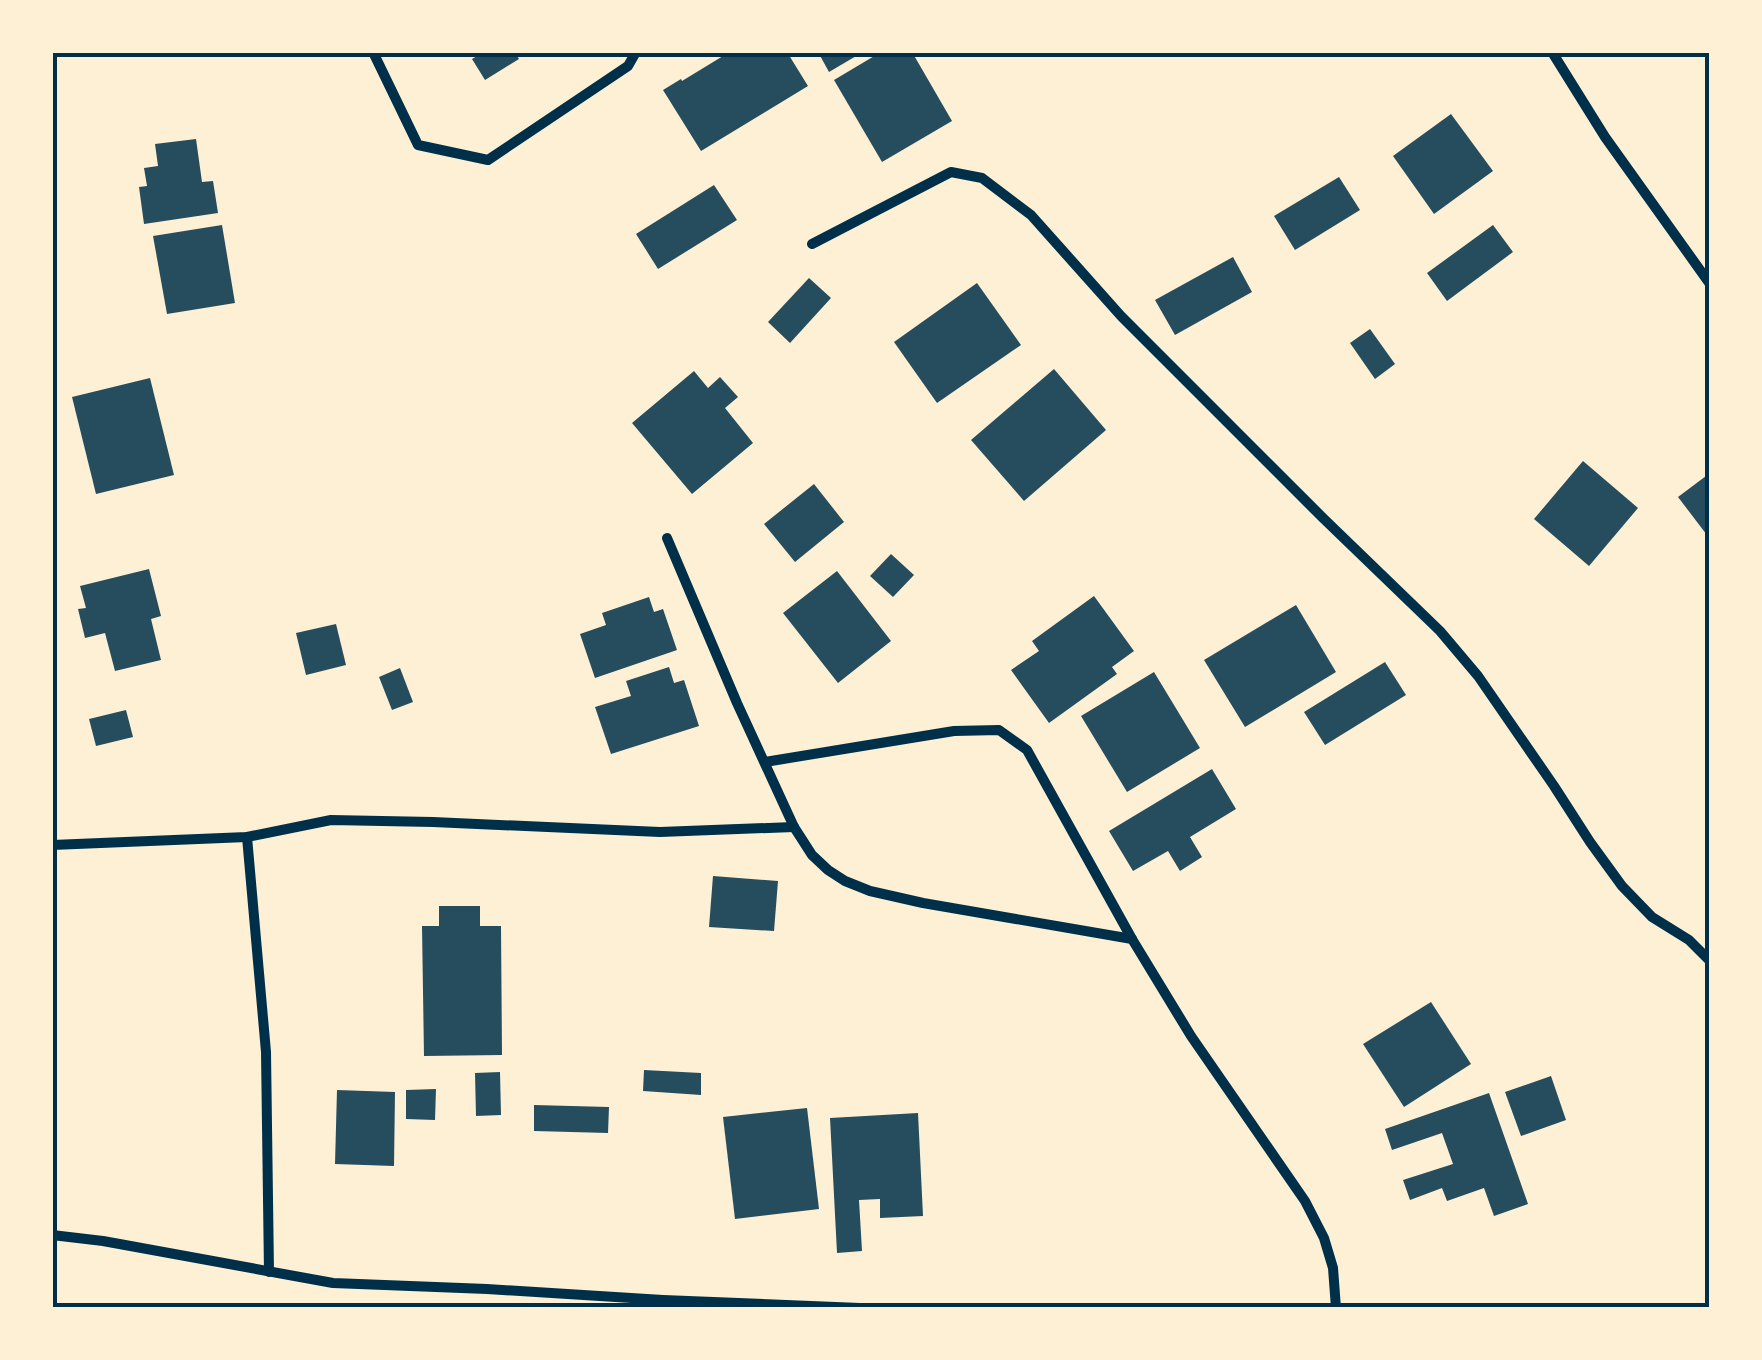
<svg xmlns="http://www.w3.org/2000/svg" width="1762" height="1360" viewBox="0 0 1762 1360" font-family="'Noto Sans',sans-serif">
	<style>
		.building { fill: #264d5e }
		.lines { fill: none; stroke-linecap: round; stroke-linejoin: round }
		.minor { stroke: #003049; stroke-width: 10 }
		.neatline { fill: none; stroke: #003049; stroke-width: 4 }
	</style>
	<rect width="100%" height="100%" fill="#fdf0d5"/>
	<!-- building -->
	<g class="building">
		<path d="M484,52H515L519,59L485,80L472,59Z"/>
		<path d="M720,52H787L808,86L701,151L663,90L681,79L682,81L723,56Z"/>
		<path d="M818,52H863L829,72Z"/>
		<path d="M881,52H912L952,121L882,162L834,80Z"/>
		<path d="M1451,114L1493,171L1434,214L1393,156Z"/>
		<path d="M196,139L202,182L213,181L218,213L144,224L139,187L147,186L144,168L158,166L155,144Z"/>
		<path d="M1339,177L1360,210L1295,250L1274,216Z"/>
		<path d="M714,185L737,220L658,269L636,234Z"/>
		<path d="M222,225L235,303L167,314L153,236Z"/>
		<path d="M1493,225L1513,252L1447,301L1427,273Z"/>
		<path d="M1233,257L1252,292L1175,335L1155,300Z"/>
		<path d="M809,278L831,298L790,343L768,322Z"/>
		<path d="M977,283L1021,345L937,403L894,342Z"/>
		<path d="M1370,329L1395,364L1375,379L1350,343Z"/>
		<path d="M1054,369L1106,430L1024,501L971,440Z"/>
		<path d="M694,371L708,388L720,377L738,397L725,408L753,443L692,494L632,423Z"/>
		<path d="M150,378L174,475L96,494L72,397Z"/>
		<path d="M1583,461L1638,508L1589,566L1534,519Z"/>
		<path d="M1710,473V539L1678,497Z"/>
		<path d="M814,484L844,522L795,562L764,524Z"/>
		<path d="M891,554L914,575L893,597L870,576Z"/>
		<path d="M149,569L161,616L151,619L161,660L115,671L105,633L85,638L78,609L86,608L80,586Z"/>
		<path d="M837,571L891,641L838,683L783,613Z"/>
		<path d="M1094,596L1134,651L1112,667L1117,674L1049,723L1011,670L1039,651L1032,641Z"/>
		<path d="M649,597L654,612L663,609L677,650L595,678L580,634L606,625L602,613Z"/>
		<path d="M1296,605L1336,672L1245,727L1204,660Z"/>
		<path d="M336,624L346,665L306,675L296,633Z"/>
		<path d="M1385,662L1406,695L1325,745L1304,712Z"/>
		<path d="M669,667L674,683L684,680L699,726L611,754L595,707L631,696L626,681Z"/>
		<path d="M400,668L413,702L392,710L379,677Z"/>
		<path d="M1154,672L1200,748L1127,792L1081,716Z"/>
		<path d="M126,710L133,737L96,746L89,719Z"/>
		<path d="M1212,769L1236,809L1190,837L1202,857L1180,871L1168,851L1133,871L1109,831Z"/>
		<path d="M713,876L778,881L774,931L709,927Z"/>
		<path d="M439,906H480V926H501L502,1055L424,1056L422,926H439Z"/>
		<path d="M1431,1002L1471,1064L1404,1107L1363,1044Z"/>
		<path d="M644,1070L701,1073V1095L643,1091Z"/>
		<path d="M500,1072L501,1115L476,1116L475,1073Z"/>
		<path d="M1551,1076L1566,1120L1521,1136L1505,1092Z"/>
		<path d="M436,1089L435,1120L406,1119V1090Z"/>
		<path d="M337,1090L395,1092L394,1166L335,1164Z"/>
		<path d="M1489,1093L1528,1204L1494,1216L1484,1188L1447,1201L1442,1188L1410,1200L1403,1180L1453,1164L1442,1133L1392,1150L1385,1129Z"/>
		<path d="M534,1105L609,1107L608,1133L534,1131Z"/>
		<path d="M807,1108L819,1209L735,1219L723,1117Z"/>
		<path d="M918,1113L923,1216L880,1218V1199L859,1200L862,1251L837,1253L830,1118Z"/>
	</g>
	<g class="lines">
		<!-- minor -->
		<g class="minor">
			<path d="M373,52L418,145L488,160L628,66L636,52"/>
			<path d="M1552,52L1605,137L1710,284"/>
			<path d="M812,244L951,172L982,178L1031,215L1121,316L1323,518L1440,631L1478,676L1554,786L1590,842L1622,886L1652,917L1689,940L1710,961"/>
			<path d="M667,538L737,703L794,827L812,855L828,870L845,881L870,891L923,903L1132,939"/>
			<path d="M765,762L954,731L999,730L1027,750L1132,939L1191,1036L1305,1201L1324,1238L1333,1268L1336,1308"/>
			<path d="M247,837L266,1052L269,1272"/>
			<path d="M52,845L247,837L331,820L433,822L660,832L794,827"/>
			<path d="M52,1235L103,1241L333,1283L487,1289L663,1300L860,1308"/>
		</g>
	</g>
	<!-- border -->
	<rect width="1762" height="1360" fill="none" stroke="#fdf0d5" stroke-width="110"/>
	<rect x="55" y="55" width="1652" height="1250" class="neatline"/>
</svg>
